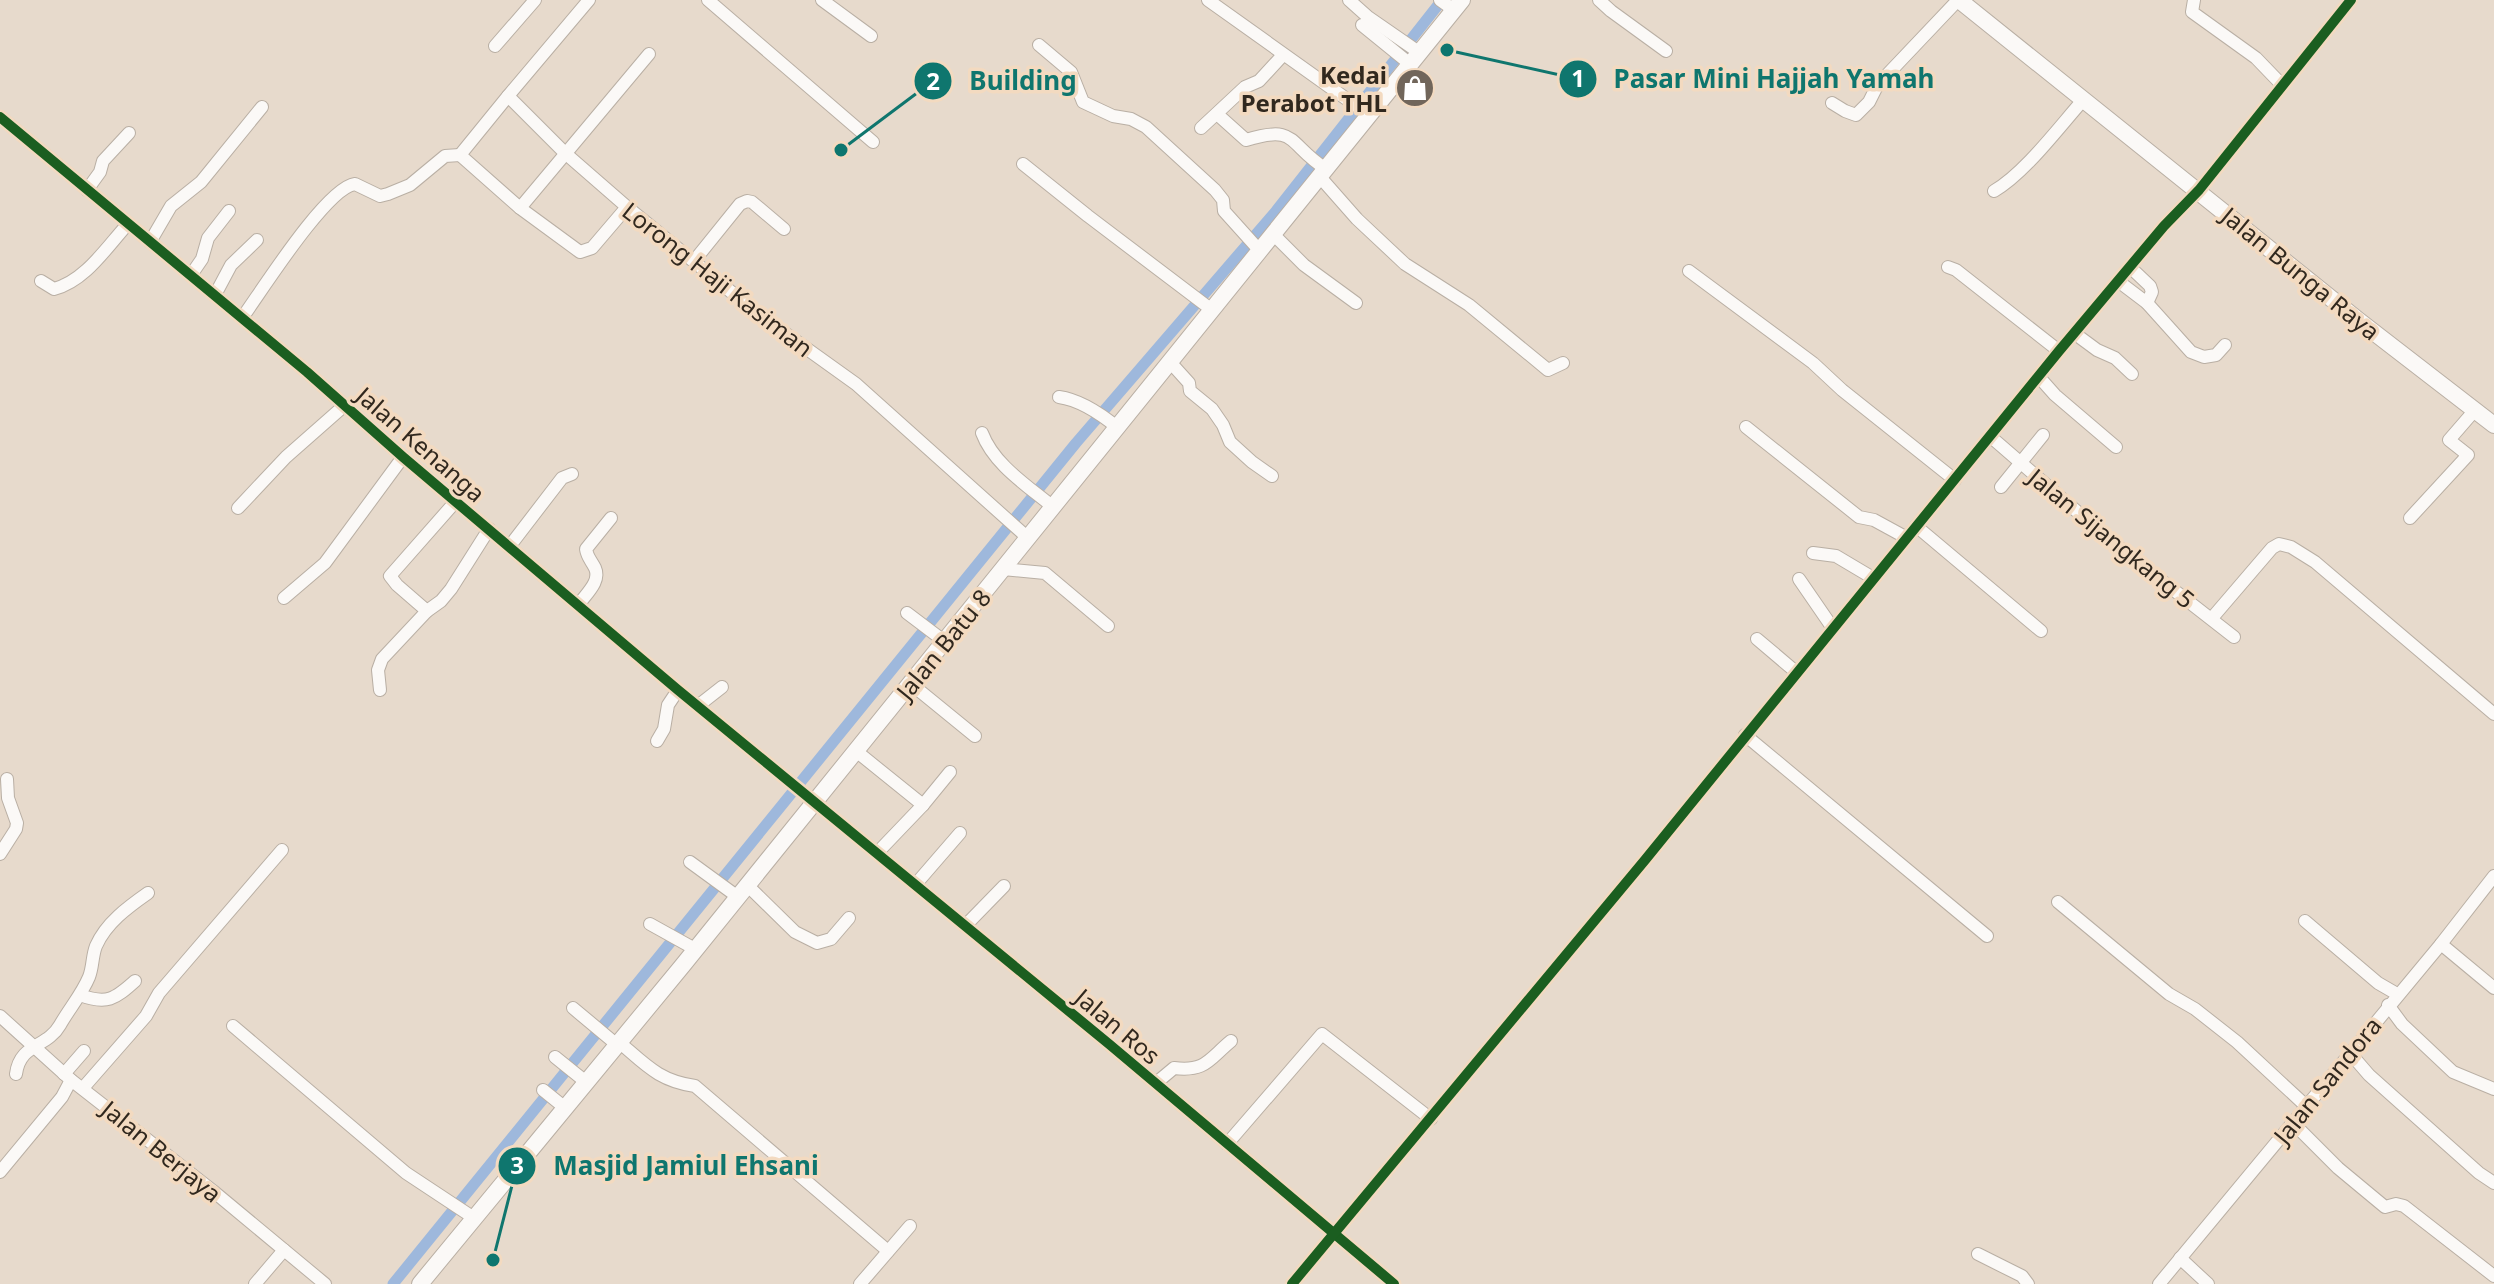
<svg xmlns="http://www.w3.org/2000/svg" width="2494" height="1284" viewBox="0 0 2494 1284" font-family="'Noto Sans',sans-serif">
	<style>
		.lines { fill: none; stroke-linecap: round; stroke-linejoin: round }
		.canal { stroke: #9eb8dc; stroke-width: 11 }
		.minor-casing { stroke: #b9afa4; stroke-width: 14 }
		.tertiary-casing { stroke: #b9afa4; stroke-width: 18 }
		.minor { stroke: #fbf9f7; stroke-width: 12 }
		.tertiary { stroke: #fbf9f7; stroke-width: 16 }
		.cycleway-casing { stroke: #f3dac0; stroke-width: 15 }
		.cycleway { stroke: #1b5e20; stroke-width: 10 }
		.labels { text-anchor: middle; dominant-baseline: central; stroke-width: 7; stroke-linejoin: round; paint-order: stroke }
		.poi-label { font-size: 24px; font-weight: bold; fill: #31281e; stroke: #f3dac0; text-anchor: end }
		.street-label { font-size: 24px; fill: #31281e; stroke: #f3dac0 }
		.leader { fill: none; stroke: #0f766e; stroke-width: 3 }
		.callout-dot { fill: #0f766e; stroke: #f3dac0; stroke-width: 3 }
		.mark-label { font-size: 24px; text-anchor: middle; font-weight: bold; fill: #fff }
		.callout-label { font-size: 26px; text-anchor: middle; font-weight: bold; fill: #0f766e; stroke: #f3dac0; stroke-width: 7; stroke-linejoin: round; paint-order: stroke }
	</style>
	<rect width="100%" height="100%" fill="#e7dacc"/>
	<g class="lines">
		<!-- canal -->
		<path class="canal" d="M393,1284L1076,443L1276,211L1442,0"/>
		<!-- minor casing -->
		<g class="minor-casing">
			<g id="minor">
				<path d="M589,0L508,96L565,153L627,207L757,313L856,384L1028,538"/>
				<path d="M708,0L873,142"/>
				<path d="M822,0L871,36"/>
				<path d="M1208,0L1369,115"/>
				<path d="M1349,0L1368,17L1420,53"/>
				<path d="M1440,0L1454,10"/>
				<path d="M1599,0L1611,11L1666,51"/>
				<path d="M2194,0L2192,12L2256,58L2282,85"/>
				<path d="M1362,25L1410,64"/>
				<path d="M1039,45L1071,72L1083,102L1113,116L1131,119L1146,127L1215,190L1223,200L1224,211L1260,251"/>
				<path d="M495,46L535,0"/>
				<path d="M508,96L460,155L520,208L580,252L592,248L627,207"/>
				<path d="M1832,103L1845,111L1856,115L1869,102L1876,88L1885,77L1958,0"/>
				<path d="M1217,114L1246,140C1298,124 1287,144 1326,169"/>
				<path d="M0,117L307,372L403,457L678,690L1109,1044L1394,1284"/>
				<path d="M1201,128L1245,87L1259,81L1283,55"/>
				<path d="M1023,164L1088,216L1212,310"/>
				<path d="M1320,177L1357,219L1405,264L1469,305L1548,370L1563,363"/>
				<path d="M87,190L100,172L103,161L129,133"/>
				<path d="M1994,191C2025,173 2059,127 2084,99"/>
				<path d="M520,208L649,54"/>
				<path d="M1273,234L1304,265L1356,303"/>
				<path d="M150,242L171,206L201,182L262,107"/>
				<path d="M694,261L740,204L747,201L752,202L784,229"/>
				<path d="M1948,267L1956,270L2059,351"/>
				<path d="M2130,267L2150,286L2152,292L2147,303"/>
				<path d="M1689,271L1813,363L1842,390L1955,480"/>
				<path d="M191,275L202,259L208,238L229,211"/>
				<path d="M41,281L54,289C85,281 106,248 127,225"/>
				<path d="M2118,281L2147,303L2191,352L2204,357L2216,355L2225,345"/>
				<path d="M215,295L231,265L257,240"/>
				<path d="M242,318C261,292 326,188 355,184L380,196L388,194L410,185L445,156L460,155"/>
				<path d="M2074,333L2097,350L2115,358L2132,374"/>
				<path d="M1170,362L1189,383L1190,391L1212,409L1223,425L1230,442L1252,462L1272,476"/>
				<path d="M2039,377L2055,395L2116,447"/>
				<path d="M1059,397C1081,400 1101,414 1118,428"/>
				<path d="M1746,427L1859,517L1874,520L1907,538"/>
				<path d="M982,433C994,465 1028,486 1053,507"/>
				<path d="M1991,437L2111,541L2234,637"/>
				<path d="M2001,487L2043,435"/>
				<path d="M456,501L390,576L397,585L427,611L441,601L451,589L489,529"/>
				<path d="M238,508L286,457L345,405"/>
				<path d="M2410,518L2468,455L2449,440L2475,410"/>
				<path d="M1916,526L2041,631"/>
				<path d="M509,547L562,478L572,474"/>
				<path d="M1813,553L1836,556L1873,578"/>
				<path d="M1003,569L1045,573L1108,626"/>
				<path d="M1799,579L1832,627"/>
				<path d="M284,598L325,563L403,457"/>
				<path d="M579,604C587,593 601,581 595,568C591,560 587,557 586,549L611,518"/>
				<path d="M907,613L944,641"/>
				<path d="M2212,618L2272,548L2279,544L2291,547L2315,562L2494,714"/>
				<path d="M1757,639L1796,672"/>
				<path d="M910,683L975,736"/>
				<path d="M380,690L378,670L382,659L427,611"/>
				<path d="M699,705L722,687"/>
				<path d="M1745,735L1987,936"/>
				<path d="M657,741L664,729L668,705L678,690"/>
				<path d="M856,751L923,805"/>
				<path d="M878,852L923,805L950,772"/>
				<path d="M0,854L16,829L17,823L8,798L7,779"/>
				<path d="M690,862L738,897"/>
				<path d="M747,885L795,932L817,943L831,939L849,918"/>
				<path d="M915,885L960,833"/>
				<path d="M2058,902L2169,994L2195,1009L2237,1042L2305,1105"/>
				<path d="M2305,921L2378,983L2397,994"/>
				<path d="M650,924L695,949"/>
				<path d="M965,926L1004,886"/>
				<path d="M2441,944L2494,988"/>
				<path d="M80,995C107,1005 115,999 135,981"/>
				<path d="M2388,1005L2402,1024L2453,1072L2494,1089"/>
				<path d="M573,1008L616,1044"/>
				<path d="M0,1016L71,1080L213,1191L325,1284"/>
				<path d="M233,1026L406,1173L474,1218"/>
				<path d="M619,1042C646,1065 659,1081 695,1086L888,1251"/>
				<path d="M2350,1053L2369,1075L2479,1173L2494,1183"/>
				<path d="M555,1057L586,1082"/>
				<path d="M16,1074C20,1043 47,1048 60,1025C69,1009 82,994 89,977C93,967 92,956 96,946C106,923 128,907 148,893"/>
				<path d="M64,1074L84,1051"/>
				<path d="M1156,1083L1174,1068C1206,1072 1209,1059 1231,1041"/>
				<path d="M83,1088L146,1016L159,993L282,850"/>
				<path d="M543,1090L564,1107"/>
				<path d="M2293,1123L2338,1168L2385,1207L2396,1204L2404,1206L2494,1276"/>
				<path d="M1227,1144L1322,1034L1431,1119"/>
				<path d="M0,1172L62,1097L71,1080"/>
				<path d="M1978,1254L2022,1276L2028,1284"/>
				<path d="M2180,1258L2208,1284"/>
				<path d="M255,1284L284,1250"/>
				<path d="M860,1284L910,1226"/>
				<path d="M1292,1284L1645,860L2059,351L2164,226L2199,190L2351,0"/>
				<path d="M2159,1284L2441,944L2494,876"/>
			</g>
		</g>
		<!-- tertiary casing -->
		<g class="tertiary-casing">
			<g id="tertiary">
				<path d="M1959,0L2358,320L2494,425"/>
				<path d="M420,1284L683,965L1462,0"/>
			</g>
		</g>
		<!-- minor -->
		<use href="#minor" class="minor"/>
		<!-- tertiary -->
		<use href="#tertiary" class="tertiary"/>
		<!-- cycleway casing -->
		<g class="cycleway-casing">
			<g id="cycleway">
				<path d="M0,117L307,372L403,457L678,690L1109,1044L1394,1284"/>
				<path d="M1292,1284L1645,860L2059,351L2164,226L2199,190L2351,0"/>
			</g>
		</g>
		<!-- cycleway -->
		<use href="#cycleway" class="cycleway"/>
	</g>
	<!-- icons -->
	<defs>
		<g id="shop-disc" transform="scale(2)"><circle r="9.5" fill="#71665b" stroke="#f3dac0"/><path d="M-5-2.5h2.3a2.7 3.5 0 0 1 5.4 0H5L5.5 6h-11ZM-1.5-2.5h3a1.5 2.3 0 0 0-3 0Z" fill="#fff"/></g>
	</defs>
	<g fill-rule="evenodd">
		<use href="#shop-disc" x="1415" y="88"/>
	</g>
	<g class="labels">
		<!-- poi labels -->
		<g class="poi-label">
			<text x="1387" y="74">Kedai<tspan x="1387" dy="28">Perabot THL</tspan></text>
		</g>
		<!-- street labels -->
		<g class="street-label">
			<text transform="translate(2301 273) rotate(39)">Jalan Bunga Raya</text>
			<text transform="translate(718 279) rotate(38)">Lorong Haji Kasiman</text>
			<text transform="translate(421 444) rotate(41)">Jalan Kenanga</text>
			<text transform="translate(2112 538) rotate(39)">Jalan Sijangkang 5</text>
			<text transform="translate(943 644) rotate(-51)">Jalan Batu 8</text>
			<text transform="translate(1118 1026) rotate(40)">Jalan Ros</text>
			<text transform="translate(2327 1080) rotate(-51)">Jalan Sandora</text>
			<text transform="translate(162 1151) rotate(39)">Jalan Berjaya</text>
		</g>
	</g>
	<!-- callouts -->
	<path class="leader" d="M1447 50L1578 79M841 150L933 81M493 1260L517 1166"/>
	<g class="callout-dot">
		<circle cx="1447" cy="50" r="8"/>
		<circle cx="841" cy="150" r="8"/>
		<circle cx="493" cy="1260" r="8"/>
		<circle cx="1578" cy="79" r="20"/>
		<circle cx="933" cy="81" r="20"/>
		<circle cx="517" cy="1166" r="20"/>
	</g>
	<g class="mark-label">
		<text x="1578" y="87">1</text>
		<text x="933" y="90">2</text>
		<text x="517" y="1174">3</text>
	</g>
	<g class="callout-label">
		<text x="1774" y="88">Pasar Mini Hajjah Yamah</text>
		<text x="1023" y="90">Building</text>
		<text x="686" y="1175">Masjid Jamiul Ehsani</text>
	</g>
</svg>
